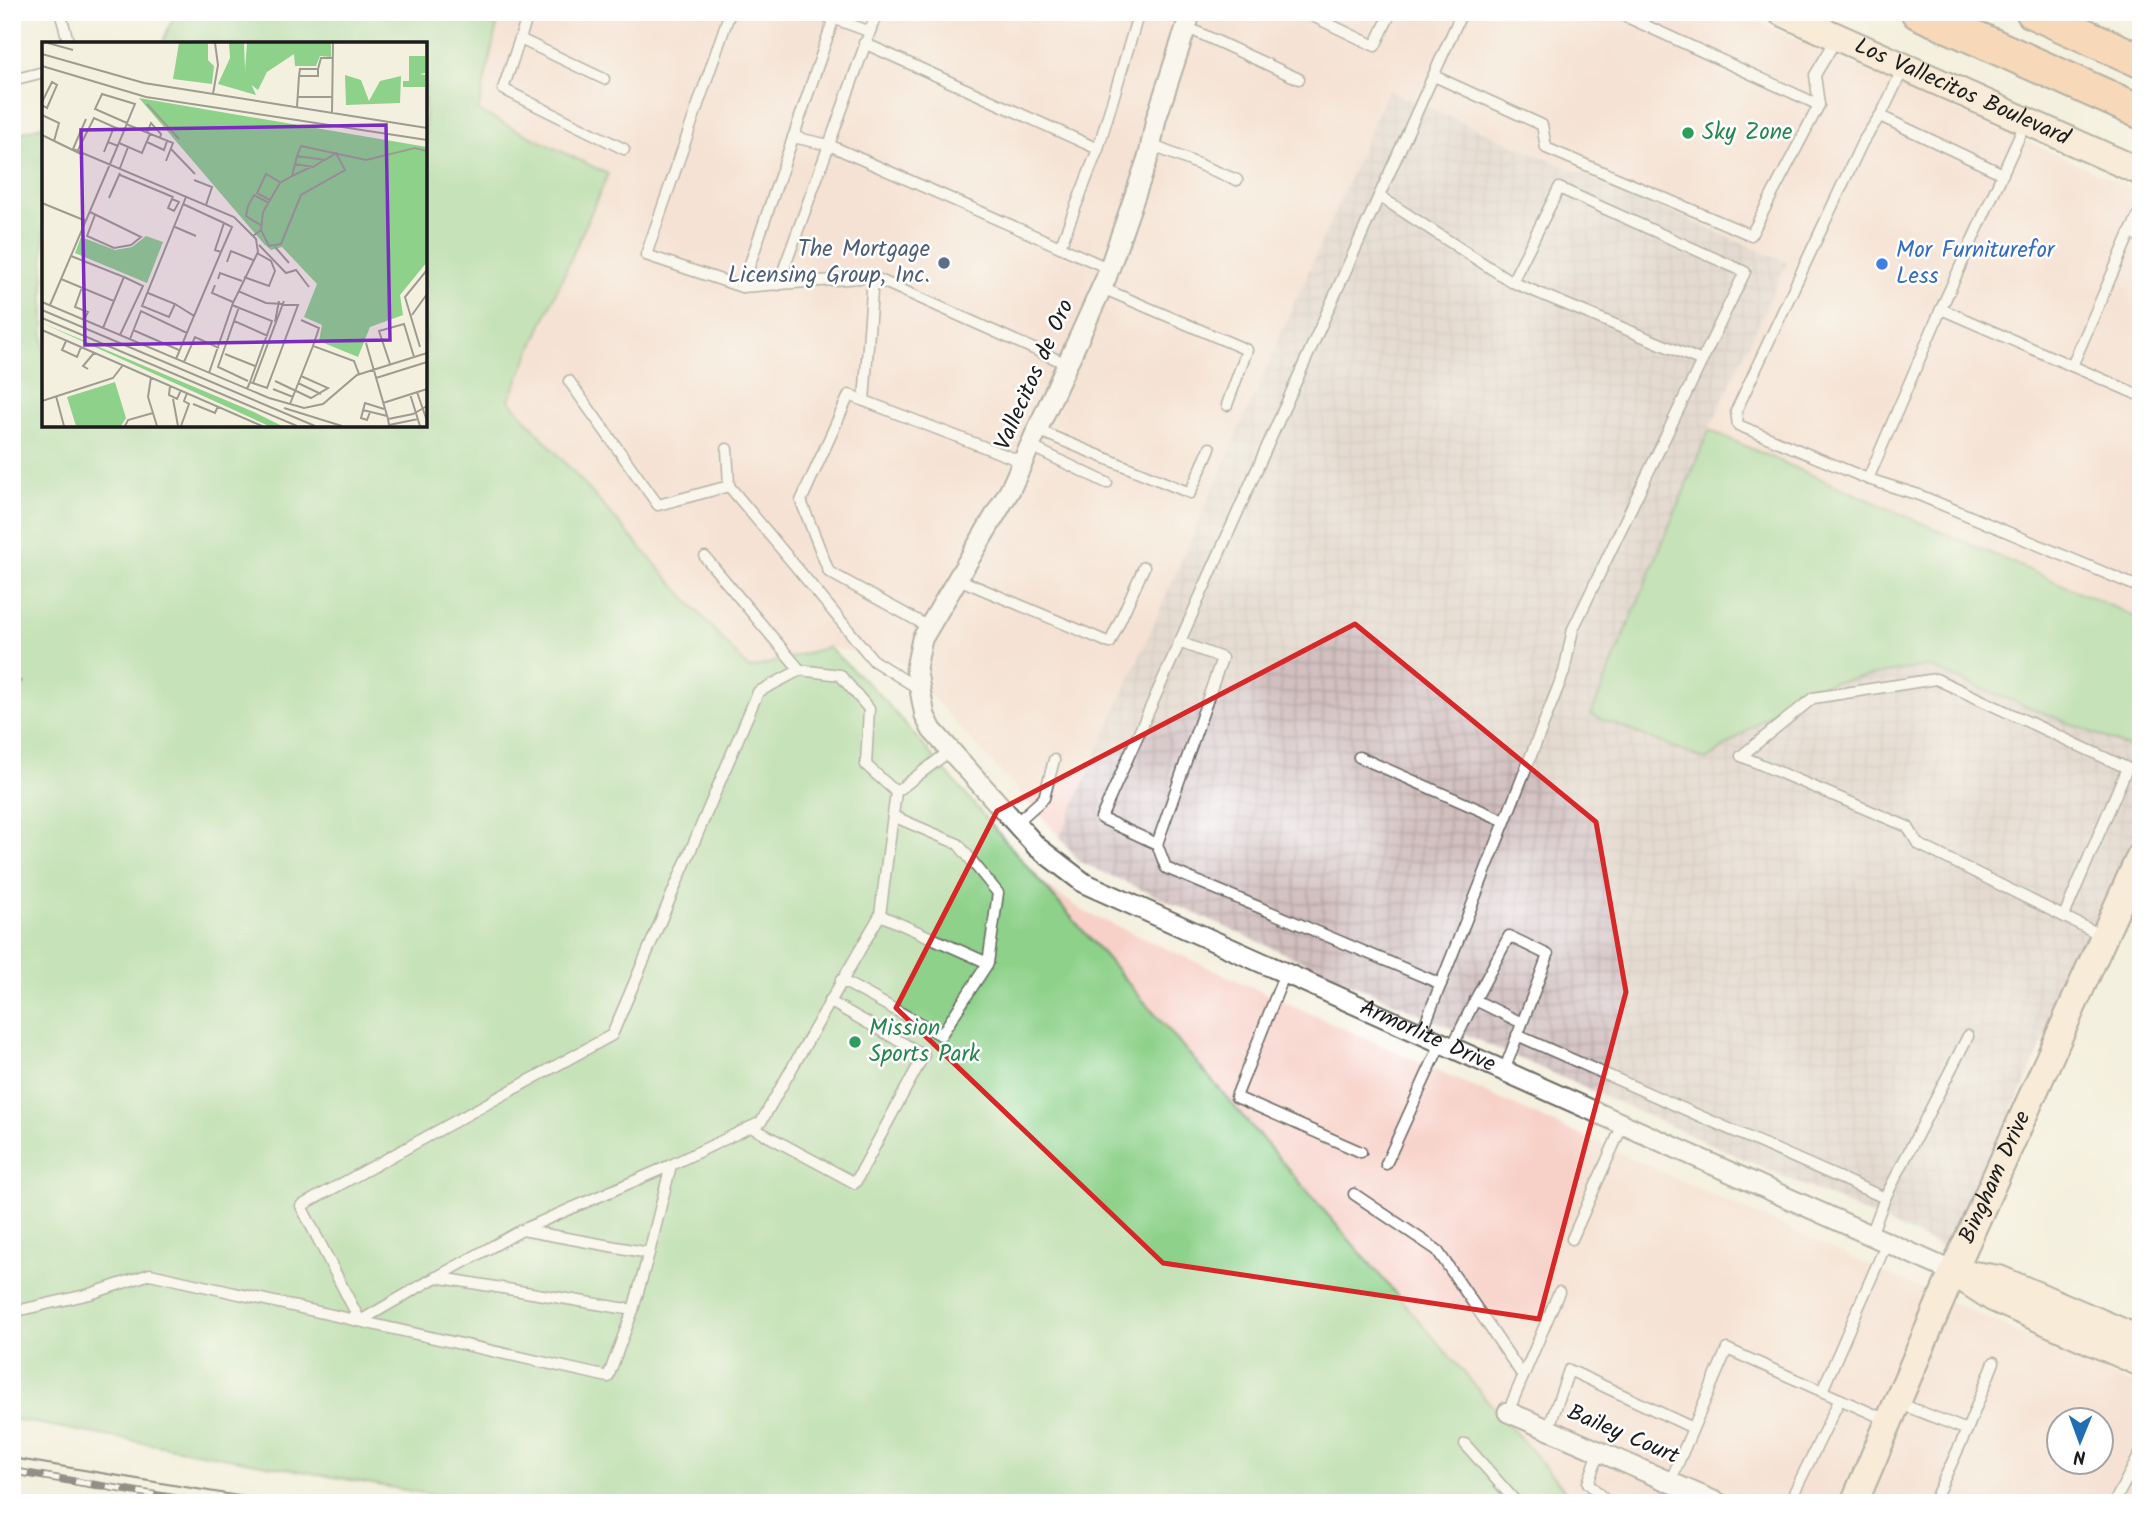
<svg xmlns="http://www.w3.org/2000/svg" width="2153" height="1515" viewBox="0 0 2153 1515" font-family="Kalam,sans-serif">
	<style>
		.built { fill: #f7d1c8; fill-rule: evenodd }
		.industrial { fill: url(#industrial-grid) }
		.grass { fill: #8ed18a; stroke: #557653; stroke-width: 2 }
		.lines { fill: none; stroke-linecap: round; stroke-linejoin: round }
		.lane-casing { stroke: #686660; stroke-width: 13 }
		.street-casing { stroke: #686660; stroke-width: 23 }
		.secondary-casing { stroke: #686660; stroke-width: 30 }
		.highway-casing { stroke: #686660; stroke-width: 37 }
		.path { stroke: #686660; stroke-width: 3.5; stroke-dasharray: 5 5; stroke-linecap: butt }
		.lane { stroke: #fff; stroke-width: 10 }
		.street { stroke: #fff; stroke-width: 19 }
		.secondary { stroke: #fde4d1; stroke-width: 26 }
		.highway { stroke: #fbbb8d; stroke-width: 33 }
		.tram { stroke: #1c1c1c; stroke-width: 2 }
		.rail-casing { stroke: #1c1c1c; stroke-width: 8 }
		.rail { stroke: #fff; stroke-width: 5; stroke-dasharray: 16; stroke-linecap: butt }
		.marked { fill: none; stroke: #d62828; stroke-width: 5; stroke-linejoin: round }
		.leisure-dot { fill: #2e9e5b; stroke: #fff; stroke-width: 2.5 }
		.service-dot { fill: #5c6f8a; stroke: #fff; stroke-width: 2.5 }
		.shop-dot { fill: #3f7fe0; stroke: #fff; stroke-width: 2.5 }
		.labels { text-anchor: middle; dominant-baseline: central; stroke-width: 5; stroke-linejoin: round; paint-order: stroke }
		.street-label { font-size: 23px; fill: #1c1c1c; stroke: #fff }
		.leisure-label { font-size: 23px; fill: #27864d; stroke: #fff; text-anchor: start }
		.service-label { font-size: 23px; fill: #4e5e75; stroke: #fff; text-anchor: end }
		.shop-label { font-size: 23px; fill: #366cbe; stroke: #fff; text-anchor: start }
		.inset-road { fill: none; stroke: #9e9b91; stroke-width: 2 }
		.view { fill: #7b2cbf; fill-opacity: 0.15; stroke: #7b2cbf; stroke-width: 3.5 }
		.inset-edge { fill: none; stroke: #1c1c1c; stroke-width: 3.5 }
	</style>
	<defs>
		<pattern id="industrial-grid" width="8" height="8" patternUnits="userSpaceOnUse" patternTransform="scale(1.75)"><rect width="8" height="8" fill="#d2bfc0"/><path d="M0 4h8M4 0v8" fill="none" stroke="#b4a4a4"/></pattern>
	</defs>
	<rect width="100%" height="100%" fill="#fff"/>
	<filter id="ink" filterUnits="userSpaceOnUse"><feTurbulence type="fractalNoise" baseFrequency=".0143" numOctaves="2"/><feDisplacementMap in="SourceGraphic" scale="14" xChannelSelector="R" yChannelSelector="G"/><feConvolveMatrix kernelMatrix="1 2 1 2 8 2 1 2 1" color-interpolation-filters="sRGB"/></filter>
	<filter id="wash" filterUnits="userSpaceOnUse"><feTurbulence type="fractalNoise" baseFrequency=".00686" numOctaves="4" result="noise"/><feDisplacementMap in="SourceGraphic" scale="28" xChannelSelector="R" yChannelSelector="G"/><feGaussianBlur stdDeviation="1.57" result="paint"/><feColorMatrix in="noise" values="0 0 0 0 0 0 0 0 0 0 0 0 0 0 0 0 0 1.4 0 .05"/><feComposite in="paint" operator="in"/></filter>
	<g filter="url(#wash)">
		<rect width="100%" height="100%" fill="#f4f0df"/>
		<!-- built -->
		<g class="built">
			<path d="M500,12H1736L2141,192V619L1709,430L1787,261L1389,90L1060,837L899,661L828,647L750,669L509,400L608,174L478,111Z"/>
			<path d="M1042,883L1083,911L2141,1388V1503H1576ZM2058,1420H2100V1462H2058Z"/>
		</g>
		<!-- industrial -->
		<path class="industrial" d="M1388,90L1787,262L1709,430L1591,715L1706,760L1808,687L1926,666L2141,752V824L1950,1251L1080,862L1060,837Z"/>
		<!-- grass -->
		<g class="grass">
			<path d="M175,12H500L478,111L608,174L509,400L749,669L828,647L879,694L1576,1503H477L12,1419V136L44,125V425H425V44H162Z"/>
			<path d="M1709,430L2141,619V752L1926,666L1808,687L1706,760L1591,715Z"/>
		</g>
	</g>
	<g filter="url(#ink)">
		<g class="lines">
			<!-- lane casing -->
			<g class="lane-casing">
				<g id="lane">
					<path d="M60,12L69,44"/>
					<path d="M529,12L503,89L624,149"/>
					<path d="M730,12L646,255L742,287L873,277L1067,364"/>
					<path d="M816,12L868,31"/>
					<path d="M877,12L829,145L1110,269"/>
					<path d="M1304,12L1375,46L1391,12"/>
					<path d="M1462,12L1379,196L1512,282"/>
					<path d="M1616,12L1819,105"/>
					<path d="M1186,27L1299,79"/>
					<path d="M520,39L604,79"/>
					<path d="M864,43L1098,149L1060,247"/>
					<path d="M1434,76L1542,125L1546,148L1751,235L1819,105L1815,75L1837,38"/>
					<path d="M12,80L44,72"/>
					<path d="M1880,116L2003,174"/>
					<path d="M2026,122L1941,309L2141,396"/>
					<path d="M1151,145L1237,180"/>
					<path d="M1098,149L1139,12"/>
					<path d="M2141,210L2130,233L2141,237"/>
					<path d="M778,285L829,145L793,137"/>
					<path d="M742,287L836,12"/>
					<path d="M1102,288L1247,350L1227,405"/>
					<path d="M1941,309L1868,479L1919,495L2141,588"/>
					<path d="M2072,366L2130,233"/>
					<path d="M569,381L658,505L729,486L874,661L919,689"/>
					<path d="M864,401L873,277"/>
					<path d="M1037,430L1190,493L1210,448"/>
					<path d="M1030,446L1107,483"/>
					<path d="M727,449L729,486"/>
					<path d="M1868,479L1738,425L1736,411L1862,143L1883,111L1904,67"/>
					<path d="M705,557L800,670"/>
					<path d="M958,579L1110,643L1144,567"/>
					<path d="M929,627L829,572L801,501L849,395L1023,462"/>
					<path d="M1179,642L1222,658L1157,844L1101,818L1379,196"/>
					<path d="M1359,757L1505,821"/>
					<path d="M1016,823L1044,798L1054,760"/>
					<path d="M1157,844L1166,868L1441,984"/>
					<path d="M880,915L988,963"/>
					<path d="M2064,916L2127,768L1936,679L1813,698L1741,756L1908,827L1918,844L2103,936"/>
					<path d="M1285,973L1236,1097L1361,1152"/>
					<path d="M841,980L941,1035L988,963L998,893L958,844L893,816"/>
					<path d="M1421,1034L1564,672L1573,629L1723,317L1745,272L1559,188L1512,282L1702,361"/>
					<path d="M1517,1035L1885,1198"/>
					<path d="M1452,1047L1475,1000"/>
					<path d="M1504,1071L1548,955L1509,936L1475,1000L1522,1023"/>
					<path d="M751,1127L855,1183L924,1055L829,1001"/>
					<path d="M1386,1164L1441,1043"/>
					<path d="M671,1165L761,1122L880,915L896,792L951,750"/>
					<path d="M1354,1194L1437,1250L1523,1376"/>
					<path d="M522,1230L671,1165L649,1253"/>
					<path d="M1871,1235L1885,1198L1968,1036"/>
					<path d="M1572,1239L1623,1124"/>
					<path d="M437,1277L522,1230L649,1253L633,1310"/>
					<path d="M12,1312L90,1294L150,1274L608,1377L633,1310L436,1277L360,1321L301,1206L612,1035L758,692L800,670L840,675L869,709L866,765L896,792"/>
					<path d="M1822,1391L1887,1242"/>
					<path d="M1898,1403L1967,1430L1994,1362"/>
					<path d="M1508,1412L1559,1292"/>
					<path d="M1548,1430L1569,1370L1693,1428"/>
					<path d="M1465,1444L1517,1503"/>
					<path d="M1599,1452L1588,1483L1608,1503"/>
					<path d="M1670,1482L1727,1349L1889,1421"/>
					<path d="M1789,1503L1840,1399"/>
					<path d="M1933,1503L1967,1430"/>
					<path d="M2114,1503L2141,1452"/>
				</g>
			</g>
			<!-- street casing -->
			<g class="street-casing">
				<g id="street">
					<path id="s1" d="M1191,12L1156,119L1149,155L1106,278L1010,490L922,639L916,668L925,716L932,730L1037,847L1084,883L1953,1272"/>
					<path d="M1508,1412L1718,1503"/>
				</g>
			</g>
			<!-- secondary casing -->
			<g class="secondary-casing">
				<g id="secondary">
					<path id="s2" d="M1781,12L2141,172"/>
					<path d="M1953,1272L1993,1298L2141,1363"/>
					<path d="M1962,1273L1999,1279L2141,1340"/>
					<path id="s3" d="M1854,1503L1953,1272L2141,854"/>
				</g>
			</g>
			<!-- highway casing -->
			<g class="highway-casing">
				<g id="highway">
					<path d="M1918,12L2141,112"/>
					<path d="M2033,12L2141,61"/>
				</g>
			</g>
			<!-- path -->
			<path class="path" d="M12,692L23,677"/>
			<!-- lane -->
			<use href="#lane" class="lane"/>
			<!-- street -->
			<use href="#street" class="street"/>
			<!-- secondary -->
			<use href="#secondary" class="secondary"/>
			<!-- highway -->
			<use href="#highway" class="highway"/>
			<!-- tram -->
			<path class="tram" d="M12,1458L281,1503"/>
			<!-- rail casing -->
			<g class="rail-casing">
				<path id="rail" d="M12,1471L204,1503"/>
			</g>
			<!-- rail -->
			<use href="#rail" class="rail"/>
		</g>
	</g>
	<!-- marked area -->
	<path d="M0 0H2153V1515H0ZM1355,624L1596,822L1626,992L1539,1319L1163,1263L896,1008L997,811Z" fill="#f4f0df" fill-opacity=".55" fill-rule="evenodd"/>
	<path class="marked" d="M1355,624L1596,822L1626,992L1539,1319L1163,1263L896,1008L997,811Z"/>
	<!-- markers -->
	<g class="leisure-dot">
		<circle cx="1688" cy="133" r="7"/>
		<circle cx="855" cy="1042" r="7"/>
	</g>
	<circle class="service-dot" cx="944" cy="263" r="7"/>
	<circle class="shop-dot" cx="1882" cy="264" r="7"/>
	<g class="labels">
		<!-- street labels -->
		<g class="street-label">
			<text stroke="none"><textPath href="#s2" startOffset="198">Los Vallecitos Boulevard</textPath></text>
			<text transform="translate(1035 375) rotate(-66)">Vallecitos de Oro</text>
			<text stroke="none"><textPath href="#s1" startOffset="1372">Armorlite Drive</textPath></text>
			<text stroke="none"><textPath href="#s3" startOffset="355">Bingham Drive</textPath></text>
			<text transform="translate(1623 1435) rotate(23)">Bailey Court</text>
		</g>
		<!-- leisure labels -->
		<g class="leisure-label">
			<text x="1702" y="133">Sky Zone</text>
			<text x="869" y="1029">Mission<tspan x="869" dy="26">Sports Park</tspan></text>
		</g>
		<!-- service labels -->
		<g class="service-label">
			<text x="930" y="250">The Mortgage<tspan x="930" dy="26">Licensing Group, Inc.</tspan></text>
		</g>
		<!-- shop labels -->
		<g class="shop-label">
			<text x="1896" y="251">Mor Furniturefor<tspan x="1896" dy="26">Less</tspan></text>
		</g>
	</g>
	<!-- overview -->
	<g transform="translate(42 42)">
		<rect width="385" height="385" fill="#f4f0df"/>
		<path d="M137,1H166V18L172,24L170,42L131,37ZM205,1H289V15L278,14L274,24H253L252,12L225,30L216,48L207,41L203,28ZM367,14H383V31L378,32L383,33V45H361V39H367ZM303,33L319,38L327,59L338,39L359,34L358,61L304,63ZM97,56L385,105V220L358,253L361,273L328,285L316,315L277,299L280,283L262,275L275,242L240,205L229,208L222,202ZM104,194L121,200L105,241L33,211L39,195L73,208L90,205ZM0,281L212,370L240,384H227ZM73,340L84,376L79,384H34L25,355Z" fill="#8ed18a"/>
		<path d="M187,1H202L203,28L214,53L176,42L188,16Z" fill="#8ed18a"/>
		<path class="inset-road" d="M6,1L31,8M0,12L102,41L385,86M0,24L104,55L385,98M276,27L279,16H291M171,52L176,23L173,1M256,55H291M0,60L10,40L15,43L5,66L0,63M105,62L137,97M255,65L257,34L258,27H276V34H257M290,71L291,1M0,73L17,81L12,99M84,82L131,101L124,119M105,91L109,81L119,92L118,96M0,93L41,113M66,100L72,85L82,89M105,100L122,108L125,99M77,101L100,111L108,92M31,107L192,175L214,197L216,210L191,261L167,331M31,107L44,77M129,107L153,132M36,108L52,76L72,85M62,110L66,100L76,104M255,114L253,122L271,125L282,118M253,122L250,134L269,125M78,126L86,105M78,133L131,155M152,138L170,145L164,163M67,156L78,131M130,157L137,160L132,169L126,166L130,157L131,154M228,158L215,151L224,132L238,140M0,161L44,179M141,162L182,181M48,170L99,195L89,203L72,206L45,194L53,173M220,184L204,174L206,164L212,153L227,161M133,185L154,194M219,188L227,204L239,202L259,153L303,128L294,111L283,118L255,114L259,104L324,118L373,106L385,109M211,194L219,188L221,170L238,141L250,134M217,203L244,231L254,228L267,245M233,205L247,221M29,214L82,235L72,259M185,220L189,209L211,218M202,235L227,244L233,229L229,219L215,211M19,237L72,259L61,286M176,237L178,231L200,239M173,243L170,251L191,260M40,245L33,265L46,270L42,278M196,249L224,261L256,263L225,346L208,340L205,347M106,251L133,262L127,275L100,264L144,155M0,260L227,356L262,366L281,362L315,333L385,311M133,262L152,274L134,317M8,263L68,122L82,89L85,81L93,62L60,52L53,67L85,81M190,263L230,279L208,340M197,265L192,279L226,294M0,268L273,384M370,273L385,252M152,274L179,210L190,185L182,181L173,208L179,210M0,276L255,384M259,278L277,286L271,304L312,319L317,332M192,279L176,325L206,339M233,280L237,259M0,288L220,384M91,288L137,308M78,293L101,244L82,235M88,297L99,269L145,291M24,299L20,308L35,315L39,305M324,301L346,377L371,372L385,364M378,305L363,255L385,228M183,312L213,324M142,320L153,295L177,306M348,322L337,289L362,282L372,315M46,327L41,324L52,311M109,335L106,355L115,384M334,336L385,320M233,339L269,356L286,346L259,334M211,341L242,259M256,341L279,352M128,344L127,353L135,357L139,348M231,347L251,355M375,350L385,379M368,352L378,384M14,354L22,384M131,357L136,384M0,359L71,336L81,323M341,361L385,347M151,362L173,371L176,364M248,362L271,304M242,366L300,384M321,368L345,374M328,370L325,378L319,376L323,361L342,367M346,377L347,383L376,377M83,384L86,378L111,371M139,384L147,362L142,359L145,351"/>
		<path class="view" d="M344,83L348,298L43,303L39,88Z"/>
		<rect width="385" height="385" class="inset-edge"/>
	</g>
	<!-- margin -->
	<rect width="2153" height="1515" fill="none" stroke="#fff" stroke-width="42"/>
	<!-- north arrow -->
	<g transform="translate(2080 1441) rotate(181)"><circle r="33" fill="#ffffff" stroke="#a4a4a4" stroke-width="2"/>
	<path d="M0-5L12 26L0 18L-12 26Z" fill="#1f6fb2"/>
	<text y="-10" font-size="19" font-weight="bold" text-anchor="middle" fill="#1c1c1c">N</text>
	</g>
</svg>
